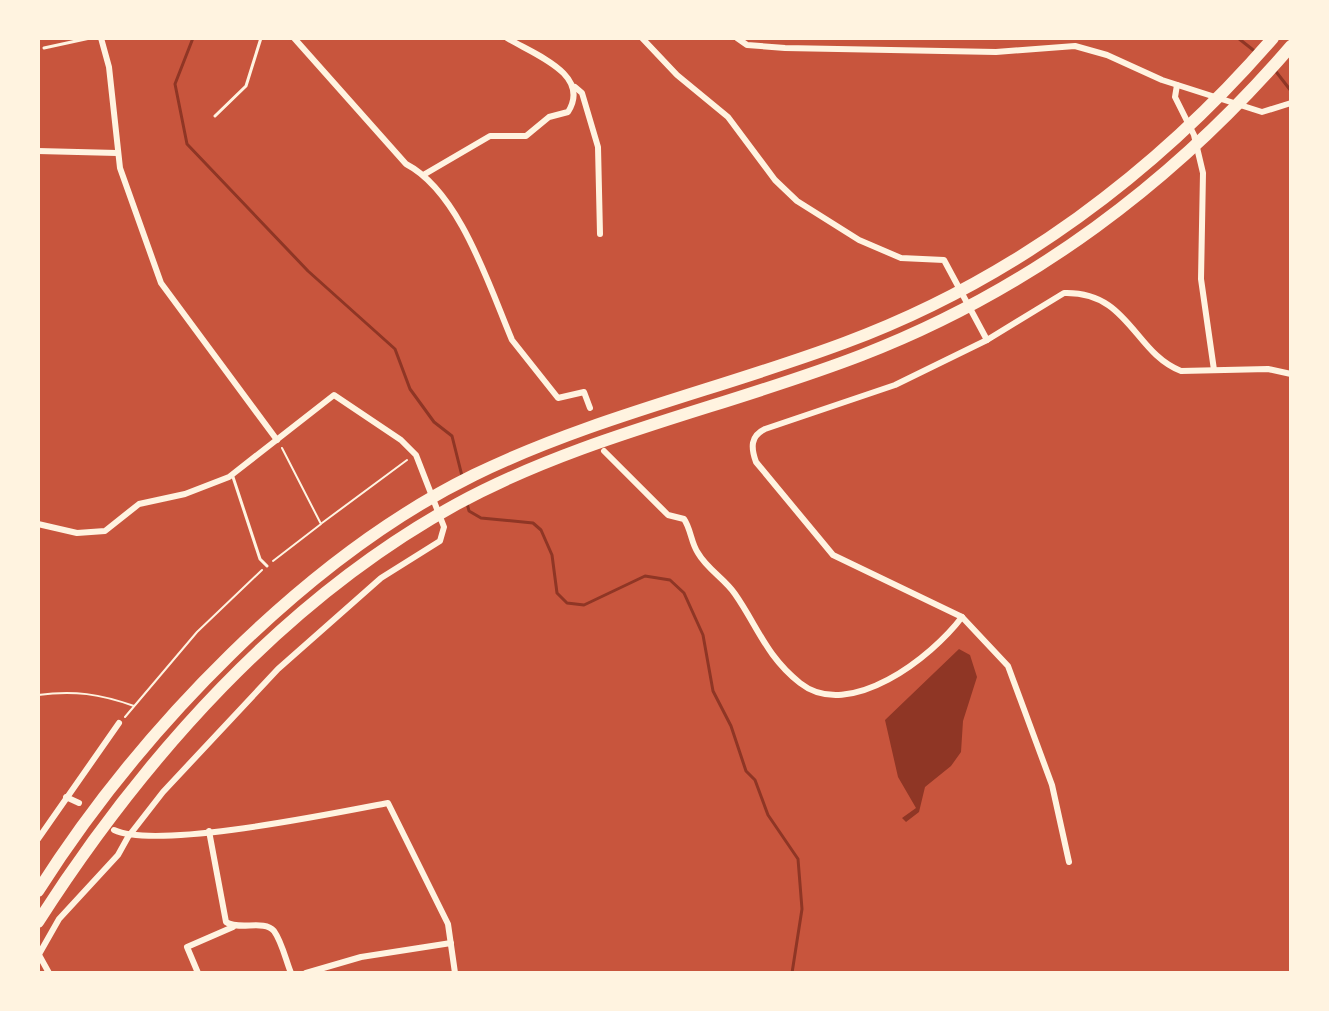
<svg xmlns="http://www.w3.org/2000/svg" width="1329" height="1011" viewBox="0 0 1329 1011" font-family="Montserrat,sans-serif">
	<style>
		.water { fill: #8f3625 }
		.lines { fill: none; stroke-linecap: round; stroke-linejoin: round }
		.stream { stroke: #8f3625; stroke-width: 3 }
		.path { stroke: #fff3e0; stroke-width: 2 }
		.service { stroke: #fff3e0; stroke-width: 3 }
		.minor { stroke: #fff3e0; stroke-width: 6 }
		.motorway { stroke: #fff3e0; stroke-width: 12 }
	</style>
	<rect width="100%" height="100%" fill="#c8553d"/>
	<!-- water -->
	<path class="water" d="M959,649L970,655L977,677L963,721L961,752L951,766L925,787L919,812L906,822L902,818L916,808L898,777L885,720Z"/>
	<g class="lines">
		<!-- stream -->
		<g class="stream">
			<path d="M193,38L175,84L187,144L308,271L395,349L410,389L434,422L452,436L462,476"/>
			<path d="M1238,38L1257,53"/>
			<path d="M1274,69L1291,91"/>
			<path d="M467,503L469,511L481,518L533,523L541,530L552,555L557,593L567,603L584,605L645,576L670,580L684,593L703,635L713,691L731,726L746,771L755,780L768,815L798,859L802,909L792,973"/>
		</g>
		<!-- path -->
		<g class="path">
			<path d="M322,523L407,460"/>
			<path d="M273,561L321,524L282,448"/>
			<path d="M38,695C74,690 100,694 134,706"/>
			<path d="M125,717L197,632L262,570"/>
		</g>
		<!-- service -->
		<g class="service">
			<path d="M44,48L90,38"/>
			<path d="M215,116L246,86L261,38"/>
			<path d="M232,474L260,559L267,566"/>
		</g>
		<!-- minor -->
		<g class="minor">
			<path d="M101,38L109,67L120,168L161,283L277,440"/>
			<path d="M294,38L406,164C460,192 489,286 512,340L558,398L584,392L590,408"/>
			<path d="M642,38L677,75L728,117L775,180L797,201L859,240L901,258L944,260L987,340"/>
			<path d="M737,38L747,45L785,48L996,52L1075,46L1107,55L1162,80L1262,112L1291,103"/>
			<path d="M1177,85L1175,97L1194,135L1203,173L1201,279L1214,370"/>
			<path d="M575,87L582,93L598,147L600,234"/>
			<path d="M38,151L117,153"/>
			<path d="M425,174L490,136H526L549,117L568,112C592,74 533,54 507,38"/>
			<path d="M604,451L668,515L684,519C691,529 691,543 698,553C707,569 725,579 735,594C758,627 766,656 800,683C849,722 932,657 962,617"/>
			<path d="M38,524L77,533L105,531L139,504L185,494L229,477L334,395L401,440L416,455L444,527L440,541L381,578L278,669L163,792L128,837L118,855L59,919L38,956"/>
			<path d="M66,797L79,803"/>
			<path d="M114,830C157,850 335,813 388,803L448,924L455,973"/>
			<path d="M209,831L226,922C239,931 264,919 274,931C282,942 286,961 291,973"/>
			<path d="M38,839L119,723"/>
			<path d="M1069,862L1052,785L1008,666L962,617L833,555L756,462C751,448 750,436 765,429L895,385L987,340L1064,293C1129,291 1134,353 1181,371L1268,369L1291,374"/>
			<path d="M39,955L49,973"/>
			<path d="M198,973L187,947L233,927"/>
			<path d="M306,973L361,957L451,943"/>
		</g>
		<!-- motorway -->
		<g class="motorway">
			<path d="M38,891C139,732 305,558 474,475C593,417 721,389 844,343C1012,281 1157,172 1273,38"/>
			<path d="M38,922C143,758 284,599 457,504C584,435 728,407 862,355C1030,290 1174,182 1291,46"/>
		</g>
	</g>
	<!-- border -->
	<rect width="1329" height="1011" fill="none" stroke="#fff3e0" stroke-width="80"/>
</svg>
